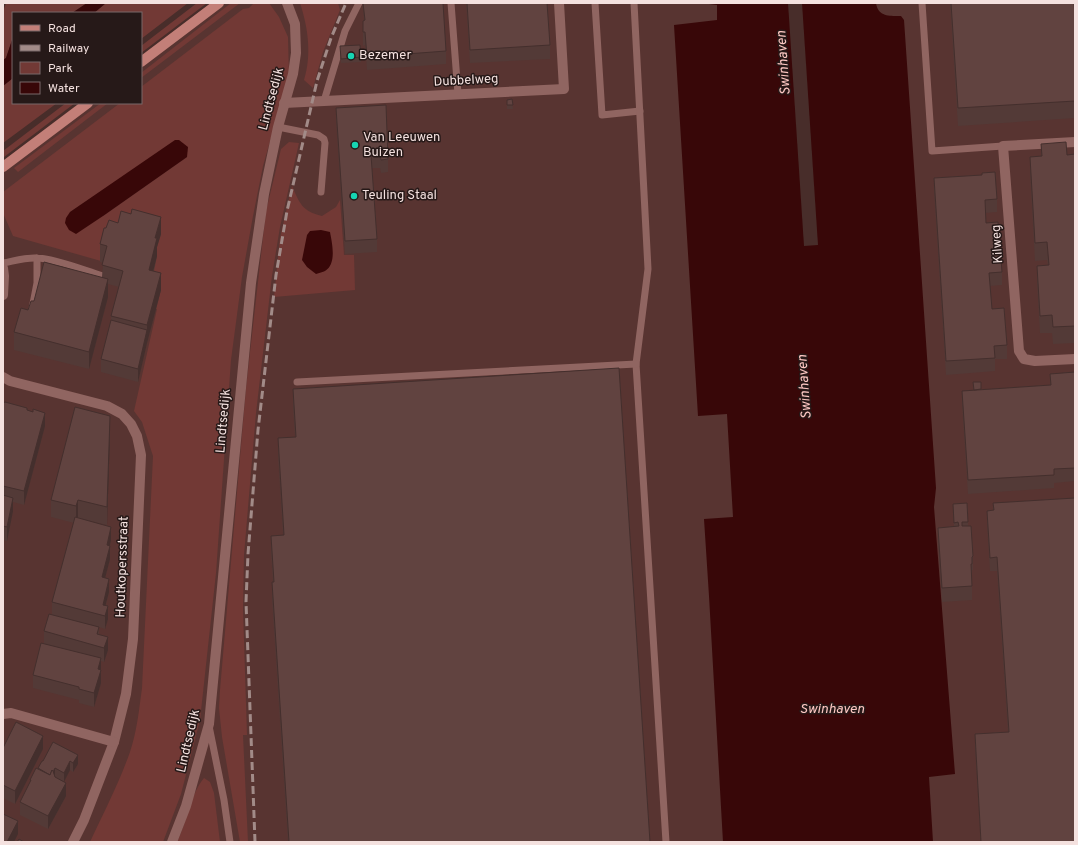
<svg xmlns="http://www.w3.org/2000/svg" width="1078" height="845" viewBox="0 0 1078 845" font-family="Overpass,sans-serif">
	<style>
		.built { fill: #583431 }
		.green { fill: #723935; fill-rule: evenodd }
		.water { fill: #380708 }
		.pier { fill: #482d2a }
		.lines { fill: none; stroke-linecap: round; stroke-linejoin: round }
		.service { stroke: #906561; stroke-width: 7 }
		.minor { stroke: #906561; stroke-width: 10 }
		.tertiary { stroke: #906561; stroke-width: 10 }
		.secondary { stroke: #c37f78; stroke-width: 10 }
		.rail { stroke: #a28b88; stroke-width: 3; stroke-dasharray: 8 4; stroke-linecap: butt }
		.wall { fill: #533a37 }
		.shaded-wall { fill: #442f2d }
		.building { fill: #614340; stroke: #442f2d }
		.poi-dot { fill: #16d5b3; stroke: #261918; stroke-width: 1.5 }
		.labels { text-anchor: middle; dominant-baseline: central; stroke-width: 3; stroke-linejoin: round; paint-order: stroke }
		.poi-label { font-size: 13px; fill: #f4e1df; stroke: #261918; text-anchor: start }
		.street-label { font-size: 13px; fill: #f4e1df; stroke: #261918 }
		.water-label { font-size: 14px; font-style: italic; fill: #fdc7c2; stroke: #261918 }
	</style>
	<rect width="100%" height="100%" fill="#482d2a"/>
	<!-- built -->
	<path class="built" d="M211,3H1075V842H3V161L79,103H141V56Z"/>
	<!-- green -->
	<g class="green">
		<path d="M6,3H87L72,13H13V37L6,58L3,60V12Z"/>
		<path d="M106,3H188L141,39V13H94Z"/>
		<path d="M197,3H207L141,53V46Z"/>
		<path d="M231,3H240L141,78V73Z"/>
		<path d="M254,3H269L279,17L288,37L289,75L263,166L253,216L242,277L231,360L216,573L200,720L181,794L163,842H90C104,812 119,783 130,752C137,731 139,710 142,688L153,456L142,422L134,411L157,309L144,306L108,263L13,236L3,213V192L120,103H141V87L243,9L249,8ZM187,157L103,216L70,212L129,173Z"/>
		<path d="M300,3H338L340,10L323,52L313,88L304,80C312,55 308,27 300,3Z"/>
		<path d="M13,78V103H57L3,143V86Z"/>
		<path d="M66,103H75L4,157L3,151Z"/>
		<path d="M101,103H108L18,172L14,168Z"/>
		<path d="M289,142L299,143L280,227L272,276L256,413L244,555L243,609L247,735H243L248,842H240L222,737L219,708L220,690L246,388L266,211L281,149Z"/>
		<path d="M292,186C300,204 302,211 322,216L336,207L340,200L344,255H354L355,290L274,297L280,238Z"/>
		<path d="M204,778L210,782L214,793L220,842H177C187,822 190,795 204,778Z"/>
	</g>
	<!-- water -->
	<g class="water">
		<path d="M87,3H106L94,13H72Z"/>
		<path d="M701,3H876C878,17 890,16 901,16L904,20L936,488L934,507L955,774L929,777L933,842H723L709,596L704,519L733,517L727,414L698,416L674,25L717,20V5Z"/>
		<path d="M13,37V78L3,86V60L6,58Z"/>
		<path d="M175,140H179L188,147L187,157L103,216L76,234L69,230L65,223L66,218L70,212Z"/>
		<path d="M321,230L330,232C332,243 337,264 325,271C323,272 319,273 316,274L307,267L302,260L307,235L310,231Z"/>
	</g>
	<!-- pier -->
	<path class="pier" d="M788,3H802L818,245L804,246Z"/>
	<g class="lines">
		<!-- service -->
		<g class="service">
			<path d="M451,3L458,94"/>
			<path d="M595,3L602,115L640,111"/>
			<path d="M634,3L648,269L636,364L666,842"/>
			<path d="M922,3L932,151L1003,146"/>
			<path d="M324,101L345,31L359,3"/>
			<path d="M278,127L318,135L324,139L325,143L321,192"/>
			<path d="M3,263C14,261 26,257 37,258C57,259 83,270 103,276"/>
			<path d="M32,309L37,283V258"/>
			<path d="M297,382L636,364"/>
			<path d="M209,726L224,800L230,842"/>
		</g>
		<!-- minor -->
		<g class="minor">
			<path d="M284,103L564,89L559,3"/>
			<path d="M1075,142L1003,146L1019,351L1024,359L1035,361L1075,359"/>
			<path d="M3,268L4,276L3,295"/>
			<path d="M3,377L10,381L107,406L122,414L131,424L137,436L141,455L133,639L126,694L114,742L84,820L73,842"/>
			<path d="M3,714L11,713L114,742"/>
		</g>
		<!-- tertiary -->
		<path class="tertiary" d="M172,842L186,806L209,724L251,283L264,194L278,127L293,74L296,53L295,24L287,3"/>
		<!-- secondary -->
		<g class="secondary">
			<path d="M141,62L219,3"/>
			<path d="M3,167L88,103"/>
		</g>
		<!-- rail -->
		<path class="rail" d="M255,842L246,602L248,554L258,430L276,275L287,211L317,81L331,38L346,3"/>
	</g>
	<!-- wall -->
	<g class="wall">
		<path d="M363,3H443L446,51V64L367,70L365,45L363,46V21L364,20Z"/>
		<path d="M466,3H547L550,45V59L470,63Z"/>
		<path d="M950,3H1074L1075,17V118L958,126Z"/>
		<path d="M340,51L361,57V62L341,63Z"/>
		<path d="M512,99L513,109H507V100Z"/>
		<path d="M336,108L388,159V172L381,173L380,168H372L377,239V252L345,254L336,121Z"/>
		<path d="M1041,144L1067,155L1075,154V343L1053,344L1052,333H1040L1037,284V266L1048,265L1047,260L1035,261L1030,174V157L1041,156Z"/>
		<path d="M934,178L997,199V212L985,213L986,223L1002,272V285L990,286L992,309L1007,345V359H995V371L946,375L934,192Z"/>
		<path d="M161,234L157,247V256L154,271L161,290L147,343L138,382L101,372V359L111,320V316L119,287L108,284V297L89,369L14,350V332L34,301L102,277L103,263L100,262V244Z"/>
		<path d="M1075,372V481L1054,483V488L968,494L962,404V391L1050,385V374Z"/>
		<path d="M293,389L650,842H288L272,600V582H273L271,553V536L283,535L278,456V438L295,437L293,407Z"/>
		<path d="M3,403L27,410L45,426L24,505L13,502V511L7,541L3,540Z"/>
		<path d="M110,434L107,525L78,518L111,540L110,546V559L105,578L109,592L106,605L108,619L105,629L99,627V634L108,650L104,662L101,661V683L94,707L79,703V700L33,688V675L44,643V631L52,614V602L74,523L51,517V500Z"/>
		<path d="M993,503L1075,842H981L975,748V734L1008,732L997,571H990L987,524V511L993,510Z"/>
		<path d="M953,504L968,522V526L973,556V570H972V600L942,602L938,541V528L954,527Z"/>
		<path d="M53,742L78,764L73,772L70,770L64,782L66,796L48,829L20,815V802L30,783V780L43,761Z"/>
		<path d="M3,748L43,749L15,804L3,798Z"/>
	</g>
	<!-- shaded-wall -->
	<g class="shaded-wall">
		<path d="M161,217V234L157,247V256L149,287V270L155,238Z"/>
		<path d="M161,273V290L147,343V325Z"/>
		<path d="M108,279V297L89,369V352Z"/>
		<path d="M147,330V343L138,382V369Z"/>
		<path d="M45,413V426L24,505V491Z"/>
		<path d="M110,416V434L107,525V507Z"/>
		<path d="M13,498V511L7,541V527Z"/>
		<path d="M78,500V518L76,524V506Z"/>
		<path d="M111,527V540L107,558V545Z"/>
		<path d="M110,546V559L102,590V577Z"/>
		<path d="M109,579V592L103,615V605Z"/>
		<path d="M108,606V619L105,629V616Z"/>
		<path d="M108,637V650L104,662V648Z"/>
		<path d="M101,658V683L94,707V693L98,669Z"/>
		<path d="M43,736V749L15,804V791Z"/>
		<path d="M78,755V764L73,772V763Z"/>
		<path d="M70,761V770L64,782V773Z"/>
		<path d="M55,768V777L50,779Z"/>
		<path d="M66,783V796L48,829V816Z"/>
		<path d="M18,821V834L14,842H7Z"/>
	</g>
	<!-- building -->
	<g class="building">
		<path d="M363,3H443L446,51L367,57L365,32H363V21L365,20Z"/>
		<path d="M467,3H547L550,45L470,50Z"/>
		<path d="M951,3H1074L1075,17V101L958,108Z"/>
		<path d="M360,45L361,57L341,59L340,46Z"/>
		<path d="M512,99L513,105H507V100Z"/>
		<path d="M386,105L388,159L381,160L380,155H371L377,239L345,241L336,108Z"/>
		<path d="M1066,142L1067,155L1075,154V326L1053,327L1052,315L1040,316L1037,266L1049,265L1047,242L1035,243L1030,157L1042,156L1041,144Z"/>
		<path d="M995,172L997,199L985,200L986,223L998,222L1002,272L989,273L992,309L1004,308L1007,345L994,346L995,358L946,361L934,178L982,175V173Z"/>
		<path d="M132,209L161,217L155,238H157L149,270L161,273L147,325L111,316L123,271L102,265L107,246L100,244L104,228H106L109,220L118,223L121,211L131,214Z"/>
		<path d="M44,262L108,279L89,352L14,332L21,308L28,310L31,301H34Z"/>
		<path d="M111,320L147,330L138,369L101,359Z"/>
		<path d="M619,368L650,842H289L272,582H274L271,536L284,535L278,438L296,437L293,389Z"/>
		<path d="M1075,372V468L1054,469V475L968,480L962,391L1051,385L1050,374Z"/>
		<path d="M973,382H981V389L974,390Z"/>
		<path d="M5,402L27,408V410L33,412V409L45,413L24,491L3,486V403Z"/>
		<path d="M75,407L110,416L107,507L78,500L76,506L51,500Z"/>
		<path d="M3,495L13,498L7,527L3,526Z"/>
		<path d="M1075,498V842H981L975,734L1009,732L997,557L990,558L987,511L994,510L993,503Z"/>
		<path d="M967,503L968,522H962V526H971L973,556L972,557V564H971L972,586L942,588L938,528L959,526L958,522L954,523L953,504Z"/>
		<path d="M75,517L111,527L107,545L110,546L102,577L109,579L103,605L108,606L105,616L52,602Z"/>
		<path d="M49,614L99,627L97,634L108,637L104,648L44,631Z"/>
		<path d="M41,643L101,658L98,669L101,670L94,693L79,689V687L33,675Z"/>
		<path d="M16,722L43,736L15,791L3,785V748Z"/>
		<path d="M53,742L78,755L73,763L70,761L64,773L55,768L53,772L52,770L50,775L38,768L42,761H43Z"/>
		<path d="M36,768L50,775L52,770L53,771L55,777L66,783L48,816L20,802L31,780H30Z"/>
		<path d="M3,814L18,821L7,842H3Z"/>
		<path d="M19,839L24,842H17Z"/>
	</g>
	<!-- markers -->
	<g class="poi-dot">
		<circle cx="351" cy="56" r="4"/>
		<circle cx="355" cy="145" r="4"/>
		<circle cx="354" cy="196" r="4"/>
	</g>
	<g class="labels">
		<!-- poi labels -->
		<g class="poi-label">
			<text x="359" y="56">Bezemer</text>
			<text x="363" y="138">Van Leeuwen<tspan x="363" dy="15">Buizen</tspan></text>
			<text x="362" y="196">Teuling Staal</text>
		</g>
		<!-- street labels -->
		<g class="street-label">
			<text transform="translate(466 81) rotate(-3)">Dubbelweg</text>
			<text transform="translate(272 99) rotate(-75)">Lindtsedijk</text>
			<text transform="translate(998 244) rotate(-94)">Kilweg</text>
			<text transform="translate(224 421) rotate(-85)">Lindtsedijk</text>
			<text transform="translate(123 567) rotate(-88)">Houtkopersstraat</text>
			<text transform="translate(189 741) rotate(-77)">Lindtsedijk</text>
		</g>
		<!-- water labels -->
		<g class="water-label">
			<text transform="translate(784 63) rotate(-94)">Swinhaven</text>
			<text transform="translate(805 387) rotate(-94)">Swinhaven</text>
			<text x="832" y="709">Swinhaven</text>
		</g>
	</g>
	<!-- border -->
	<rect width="1078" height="845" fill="none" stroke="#f4e1df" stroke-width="8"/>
	<!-- legend -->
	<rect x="12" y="12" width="130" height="92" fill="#261918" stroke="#786968"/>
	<rect x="20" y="25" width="20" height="6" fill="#c37f78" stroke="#786968"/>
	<text x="48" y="32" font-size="12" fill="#f4e1df">Road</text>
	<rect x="20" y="45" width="20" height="6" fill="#a28b88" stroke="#786968"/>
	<text x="48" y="52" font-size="12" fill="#f4e1df">Railway</text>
	<rect x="20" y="62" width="20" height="12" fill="#723935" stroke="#786968"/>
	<text x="48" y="72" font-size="12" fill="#f4e1df">Park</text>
	<rect x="20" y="82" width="20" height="12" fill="#380708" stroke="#786968"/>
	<text x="48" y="92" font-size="12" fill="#f4e1df">Water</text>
</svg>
